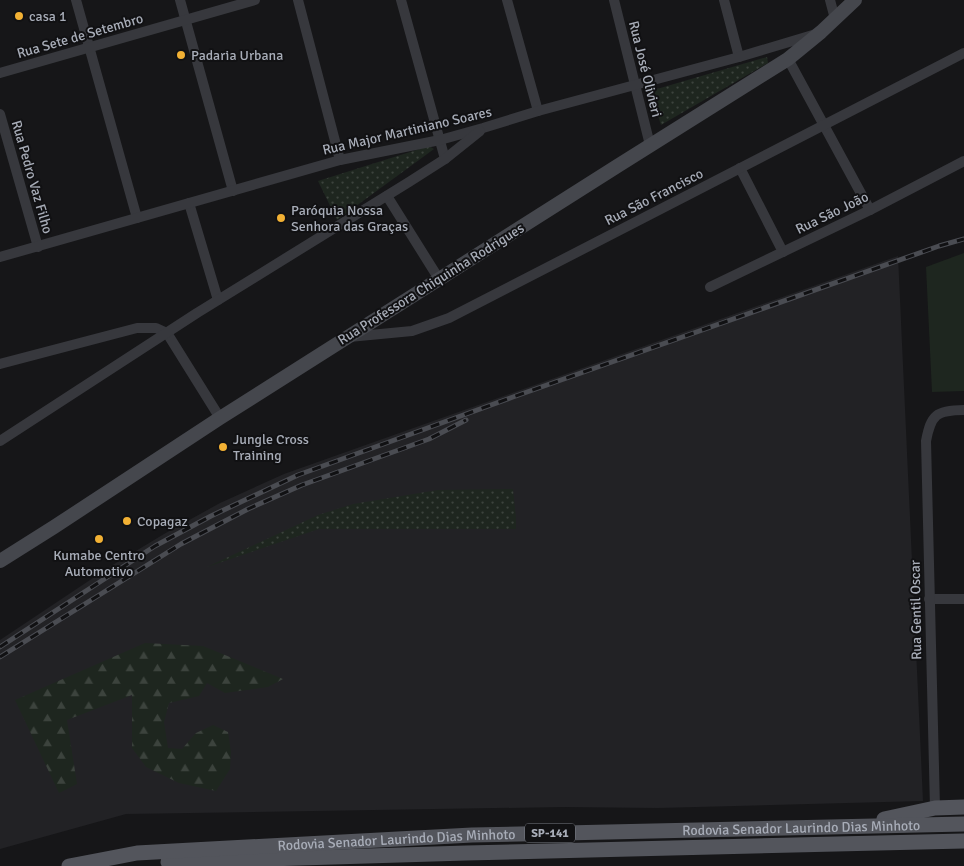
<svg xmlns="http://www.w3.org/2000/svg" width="964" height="866" viewBox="0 0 964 866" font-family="Signika,sans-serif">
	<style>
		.built { fill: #222225 }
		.grass { fill: url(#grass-dots) }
		.forest { fill: url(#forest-firs) }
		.pitch { fill: #1e261f }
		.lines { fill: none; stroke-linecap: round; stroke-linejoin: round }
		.minor { stroke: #37383d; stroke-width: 10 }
		.secondary { stroke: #45474d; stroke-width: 14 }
		.primary { stroke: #53555c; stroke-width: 15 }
		.rail-casing { stroke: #4a4c52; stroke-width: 5 }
		.rail { stroke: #111113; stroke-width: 3; stroke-dasharray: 9; stroke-linecap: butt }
		.poi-dot { fill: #f2b134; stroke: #111113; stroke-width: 2 }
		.labels { text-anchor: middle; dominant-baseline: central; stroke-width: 4; stroke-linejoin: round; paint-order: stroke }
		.shield { fill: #111113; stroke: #7b7e86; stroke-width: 1 }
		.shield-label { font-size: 12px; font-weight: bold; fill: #a8adb8 }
		.poi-label { font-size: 14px; fill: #a8adb8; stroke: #111113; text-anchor: start }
		.street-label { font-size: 14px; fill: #a8adb8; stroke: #111113 }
	</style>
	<defs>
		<pattern id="grass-dots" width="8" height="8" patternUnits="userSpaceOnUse" patternTransform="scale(1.25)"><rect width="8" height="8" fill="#1e261f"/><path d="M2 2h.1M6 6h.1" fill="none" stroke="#3c433d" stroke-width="1.8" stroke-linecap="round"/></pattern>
		<pattern id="forest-firs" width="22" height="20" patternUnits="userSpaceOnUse" patternTransform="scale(1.25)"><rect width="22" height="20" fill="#1e261f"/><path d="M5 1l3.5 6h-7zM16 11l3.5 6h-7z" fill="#3c433d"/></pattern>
	</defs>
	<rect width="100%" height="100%" fill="#161618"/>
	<!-- built -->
	<path class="built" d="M898,256L923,801L658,808L564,807L126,814L0,849V640L111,566L164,534L220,503L284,474Z"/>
	<!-- grass -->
	<g class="grass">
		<path d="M767,57L768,63L661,125L650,91Z"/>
		<path d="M429,146L434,149L337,220L318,181Z"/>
		<path d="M513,489L516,518V529H319L207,567L318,515L353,504L438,490Z"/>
	</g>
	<!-- forest -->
	<path class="forest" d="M145,643L203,646L283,679L268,687L225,693L207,683L199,696L169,703L164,722L168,748L182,749L196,733L213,725L228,732L231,752L230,769L216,791L179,783L146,767L132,748V695L67,720L77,784L59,793L15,700Z"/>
	<!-- pitch -->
	<path class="pitch" d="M964,253V391L932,392L926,267Z"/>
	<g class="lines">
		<!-- minor -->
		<g class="minor">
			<path d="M76,0L137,218"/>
			<path d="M180,0L233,191"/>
			<path d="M298,0L340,160"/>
			<path d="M401,0L445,159"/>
			<path d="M507,0L538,111"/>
			<path d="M614,0L650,145"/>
			<path d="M724,0L739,57"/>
			<path d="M830,0L835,19"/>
			<path d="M788,59L870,210"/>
			<path d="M0,73L255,0"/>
			<path d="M0,114L38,247"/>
			<path d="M740,168L783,252"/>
			<path d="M387,196L439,279"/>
			<path d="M189,203L218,300"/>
			<path d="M0,257L340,160L440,140L483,128L538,111L739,57L816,34"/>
			<path d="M710,287L870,210L964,161"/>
			<path d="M349,337L412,331L449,318L964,53"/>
			<path d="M0,364L137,328H156L167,333L220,418"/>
			<path d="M0,441L197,313L409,182L445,159L480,131"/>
			<path d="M929,599H964"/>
			<path d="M935,808L926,441C931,415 936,410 964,410"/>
		</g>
		<!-- secondary -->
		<path class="secondary" d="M0,561L54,527L220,418L619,165L788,59L821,32L855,0"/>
		<!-- primary -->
		<g class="primary">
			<path d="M884,819L935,808L964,807"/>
			<path d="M168,862L466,853L964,841"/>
			<path id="s1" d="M69,866L137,853L472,835L964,824"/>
		</g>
		<!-- rail casing -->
		<g class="rail-casing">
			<g id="rail">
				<path d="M0,647L155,546L211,516L298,475L513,397L939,246L964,239"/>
				<path d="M0,657L181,544L248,509L302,485L429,439L466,420"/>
			</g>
		</g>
		<!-- rail -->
		<use href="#rail" class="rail"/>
	</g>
	<!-- markers -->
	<g class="poi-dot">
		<circle cx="19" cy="16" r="5"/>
		<circle cx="181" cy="55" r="5"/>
		<circle cx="281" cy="218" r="5"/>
		<circle cx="223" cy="447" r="5"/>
		<circle cx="127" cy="521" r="5"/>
		<circle cx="99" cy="539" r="5"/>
	</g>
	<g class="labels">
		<!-- shield labels -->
		<rect class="shield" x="525" y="823.5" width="50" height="19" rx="4"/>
		<g class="shield-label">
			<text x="550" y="833">SP-141</text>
		</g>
		<!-- poi labels -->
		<g class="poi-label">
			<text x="29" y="16">casa 1</text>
			<text x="191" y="55">Padaria Urbana</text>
			<text x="291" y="210">Paróquia Nossa<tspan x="291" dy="16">Senhora das Graças</tspan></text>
			<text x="233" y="439">Jungle Cross<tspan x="233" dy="16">Training</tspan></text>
			<text x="137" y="521">Copagaz</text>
			<text x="99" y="555" text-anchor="middle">Kumabe Centro<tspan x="99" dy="16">Automotivo</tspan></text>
		</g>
		<!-- street labels -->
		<g class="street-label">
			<text transform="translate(80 36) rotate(-16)">Rua Sete de Setembro</text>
			<text transform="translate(645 69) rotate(76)">Rua José Olivieri</text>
			<text transform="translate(407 131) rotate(-13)">Rua Major Martiniano Soares</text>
			<text transform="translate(32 177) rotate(74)">Rua Pedro Vaz Filho</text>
			<text transform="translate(654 197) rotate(-27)">Rua São Francisco</text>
			<text transform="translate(832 213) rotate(-26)">Rua São João</text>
			<text transform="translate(431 284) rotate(-32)">Rua Professora Chiquinha Rodrigues</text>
			<text transform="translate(916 610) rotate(-91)">Rua Gentil Oscar</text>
			<text stroke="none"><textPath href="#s1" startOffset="734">Rodovia Senador Laurindo Dias Minhoto</textPath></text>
			<text stroke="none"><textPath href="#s1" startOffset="329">Rodovia Senador Laurindo Dias Minhoto</textPath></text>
		</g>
	</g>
</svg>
